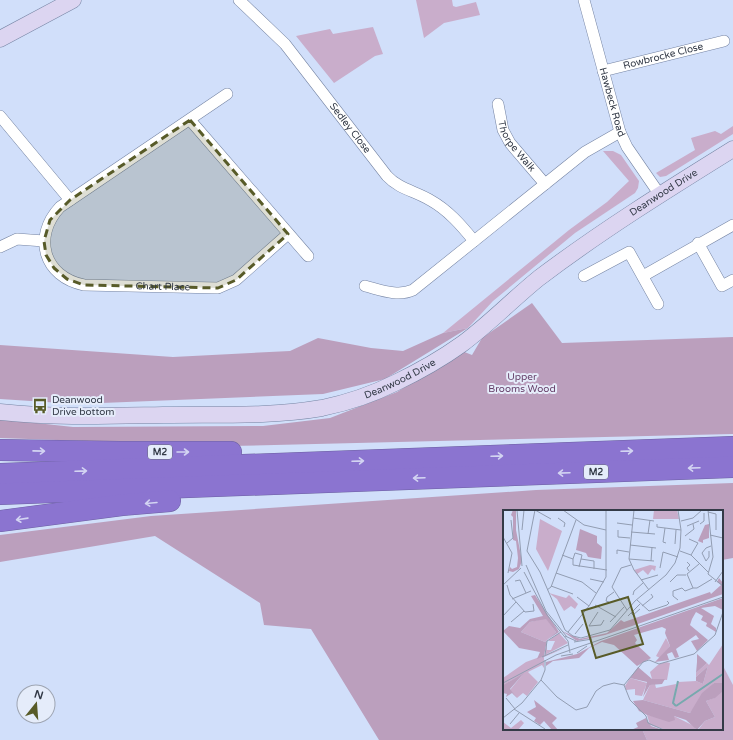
<svg xmlns="http://www.w3.org/2000/svg" width="733" height="740" viewBox="0 0 733 740" font-family="'Varela Round',sans-serif">
	<style>
		.green { fill: #c9adcb }
		.forest { fill: #bb9fbd }
		.lines { fill: none; stroke-linecap: round; stroke-linejoin: round }
		.street-casing { stroke: #7584a3; stroke-width: 12 }
		.secondary-casing { stroke: #7584a3; stroke-width: 17 }
		.highway-casing { stroke: #6c60a0; stroke-width: 22 }
		.street { stroke: #fff; stroke-width: 11 }
		.secondary { stroke: #dcd5f1; stroke-width: 16 }
		.highway { stroke: #8b74d0; stroke-width: 21 }
		.oneway { stroke: #d3d4f2 }
		.marked { fill: #585b28; fill-opacity: 0.2; stroke: #585b28; stroke-width: 3; stroke-dasharray: 8 5; stroke-linejoin: round }
		.labels { text-anchor: middle; dominant-baseline: central; stroke-width: 4; stroke-linejoin: round; paint-order: stroke }
		.shield { fill: #e5ecfa; stroke: #686f7d; stroke-width: 1 }
		.shield-label { font-size: 9px; font-weight: bold; fill: #333a47 }
		.street-label { font-size: 10px; fill: #333a47; stroke: #e5ecfa }
		.park-label { font-size: 10px; fill: #643d67; stroke: #e5ecfa }
		.poi-label { font-size: 10px; fill: #333a47; stroke: #e5ecfa; text-anchor: start }
		.inset-river { fill: none; stroke: #77a9ae; stroke-width: 2 }
		.inset-road { fill: none; stroke: #929db2; stroke-width: 1 }
		.view { fill: #585b28; fill-opacity: 0.15; stroke: #585b28; stroke-width: 2 }
		.inset-edge { fill: none; stroke: #333a47; stroke-width: 2 }
	</style>
	<rect width="100%" height="100%" fill="#d1dffa"/>
	<!-- green -->
	<g class="green">
		<path d="M416,0H452L453,6L456,7L476,2L480,15L444,23L424,38Z"/>
		<path d="M373,27L383,54L375,56L334,83L296,36L330,29L333,34Z"/>
		<path d="M733,126V134L666,176L660,177L656,173L695,150L691,138L715,131L721,134Z"/>
		<path d="M603,151H613L621,155L639,181L638,188L635,193L575,233L493,301L468,328L443,333L569,230L607,202L629,181Z"/>
		<path d="M722,664L733,685V740H647L642,729H722Z"/>
	</g>
	<!-- forest -->
	<g class="forest">
		<path d="M532,303L562,343L733,337V434L230,446L0,438V419L73,427L263,426L330,418L397,392L462,351L472,355L482,338Z"/>
		<path d="M468,328L385,379L323,394L77,404L0,399V345L173,357L290,351L318,338L371,348L403,351L443,333Z"/>
		<path d="M733,483V558L722,560V511H504V729H642L647,740H379L311,629L264,625L260,603L155,536L0,562V535L151,516L536,490Z"/>
	</g>
	<g class="lines">
		<!-- street casing -->
		<g class="street-casing">
			<g id="street">
				<path id="s1" d="M239,0L285,44L387,176C399,189 415,191 430,200C448,210 461,225 474,241"/>
				<path id="s2" d="M584,0L620,132L627,147L660,195"/>
				<path id="s3" d="M603,71L724,41"/>
				<path id="s4" d="M227,94L60,207C32,237 44,277 84,285L218,288L236,280L288,234"/>
				<path id="s5" d="M498,104L503,130L510,143L545,184"/>
				<path d="M0,116L70,200"/>
				<path d="M190,120L308,256"/>
				<path d="M698,243L722,286L733,280"/>
				<path d="M0,247L17,239L44,241"/>
				<path d="M584,276L629,252L658,304"/>
				<path d="M643,276L733,225"/>
				<path d="M365,286C381,290 398,297 413,290L585,152L620,132"/>
			</g>
		</g>
		<!-- secondary casing -->
		<g class="secondary-casing">
			<g id="secondary">
				<path d="M0,39L73,0"/>
				<path id="s6" d="M0,412C55,418 108,416 163,415C215,414 270,417 322,408C346,403 373,394 395,383C418,372 441,359 462,344C489,324 513,299 539,278C601,231 667,190 733,149"/>
			</g>
		</g>
		<!-- highway casing -->
		<g class="highway-casing">
			<g id="highway">
				<path d="M0,450L120,452H231"/>
				<path d="M0,474L733,447"/>
				<path d="M0,494L733,467"/>
				<path d="M0,521L122,505L170,501"/>
			</g>
		</g>
		<!-- street -->
		<use href="#street" class="street"/>
		<!-- secondary -->
		<use href="#secondary" class="secondary"/>
		<!-- highway -->
		<use href="#highway" class="highway"/>
	</g>
	<!-- one-way arrows -->
	<defs><path id="oneway-shaft" d="M-6 0H5M1.5-3L5.5 0L1.5 3" fill="none" stroke-width="1.6" stroke-linecap="round" stroke-linejoin="round"/></defs>
	<g class="oneway">
		<use href="#oneway-shaft" transform="translate(39 451) rotate(1)"/>
		<use href="#oneway-shaft" transform="translate(627 451) rotate(-2)"/>
		<use href="#oneway-shaft" transform="translate(183 452)"/>
		<use href="#oneway-shaft" transform="translate(497 456) rotate(-2)"/>
		<use href="#oneway-shaft" transform="translate(358 461) rotate(-2)"/>
		<use href="#oneway-shaft" transform="translate(694 468) rotate(178)"/>
		<use href="#oneway-shaft" transform="translate(81 471) rotate(-2)"/>
		<use href="#oneway-shaft" transform="translate(564 473) rotate(178)"/>
		<use href="#oneway-shaft" transform="translate(419 478) rotate(178)"/>
		<use href="#oneway-shaft" transform="translate(151 503) rotate(175)"/>
		<use href="#oneway-shaft" transform="translate(22 519) rotate(172)"/>
	</g>
	<!-- marked area -->
	<path class="marked" d="M190,120L288,234L236,280L218,288L84,285L67,279L54,268L46,255L44,241L50,220L70,200Z"/>
	<!-- icons -->
	<defs>
		<g id="bus-bare" transform="scale(1.2)"><path d="M-5-6H5V4H4V6H2V4H-2V6H-4V4H-5ZM-3.5-4V0h7V-4ZM-3.5 1.2v1.5H-2V1.2ZM2 1.2v1.5H3.5V1.2Z" fill="#585b28" stroke="#e5ecfa" stroke-width="2.5" paint-order="stroke"/></g>
	</defs>
	<g fill-rule="evenodd">
		<use href="#bus-bare" x="40" y="406"/>
	</g>
	<g class="labels">
		<!-- shield labels -->
		<g class="shield">
			<rect x="148" y="445" width="24" height="14" rx="3"/>
			<rect x="584" y="465" width="24" height="14" rx="3"/>
		</g>
		<g class="shield-label">
			<text x="160" y="452">M2</text>
			<text x="596" y="472">M2</text>
		</g>
		<!-- street labels -->
		<g class="street-label">
			<text stroke="none"><textPath href="#s3" startOffset="62">Rowbrocke Close</textPath></text>
			<text stroke="none"><textPath href="#s2" startOffset="106">Hawbeck Road</textPath></text>
			<text stroke="none"><textPath href="#s1" startOffset="170">Sedley Close</textPath></text>
			<text stroke="none"><textPath href="#s5" startOffset="47">Thorpe Walk</textPath></text>
			<text stroke="none"><textPath href="#s6" startOffset="730">Deanwood Drive</textPath></text>
			<text stroke="none"><textPath href="#s4" startOffset="383">Chart Place</textPath></text>
			<text stroke="none"><textPath href="#s6" startOffset="406">Deanwood Drive</textPath></text>
		</g>
		<!-- park labels -->
		<g class="park-label">
			<text x="522" y="377">Upper<tspan x="522" dy="12">Brooms Wood</tspan></text>
		</g>
		<!-- poi labels -->
		<g class="poi-label">
			<text x="52" y="400">Deanwood<tspan x="52" dy="12">Drive bottom</tspan></text>
		</g>
	</g>
	<!-- overview -->
	<g transform="translate(503 510)">
		<rect width="220" height="220" fill="#d1dffa"/>
		<path d="M151,0H174L176,9H150ZM37,9L59,21L45,61L33,39ZM147,55L153,56L152,61L149,59L145,65L140,60L134,64L131,60ZM46,83L63,88L66,85L75,94L72,99L68,96L61,101L54,89ZM43,108L53,122L42,132L18,122L27,112ZM56,123L65,133L42,145L44,132V140H48L52,131H45ZM163,128L167,136L157,148L153,146ZM220,134V173H211L187,203L140,190L147,175L152,174L153,178L173,174L172,184L175,172L193,171L200,174L205,156L193,167V163L204,153L206,155ZM64,137L41,147V158L39,155L25,162L35,172L24,186L20,183L14,188L7,180L20,164L0,175V168L23,152ZM167,151L163,152L167,153L164,170L149,169L147,162L156,154ZM127,168L144,173L139,186L132,185V179L123,180L122,176ZM218,180L220,181V220H195L202,211L212,207L203,191L211,188ZM144,205L167,210L171,206L193,217L192,220H163L147,215ZM18,210L21,213L15,220H0V212L8,218Z" fill="#c9adcb"/>
		<path d="M10,0H13V20L19,51L16,59L10,62L6,61L7,57L9,59L14,57L15,48L13,31L10,30V7L8,5ZM206,14V28L200,30V33L195,31L202,15ZM77,19L94,26V33L99,37L98,49L85,47L83,43L73,40ZM216,68L220,73V84L132,115L102,125L74,131L59,121L77,129L104,123L118,110L121,112L207,82L208,84L218,75L214,72ZM32,85L56,122L44,130L41,146L34,149L37,142L16,138L0,121L6,116L17,118L27,109L40,106L28,86ZM43,109L53,122L42,132L18,122L27,112ZM220,88V100L212,96L198,98L211,106L208,114L213,118V122L203,116L204,113L198,110L200,106L193,102L189,109L187,115L205,130L194,141L188,131L196,129L193,125L173,139L176,147L172,148L169,142L164,144L166,150L152,152L167,136L162,123L163,119L159,117L131,125L134,130L132,133L148,148L134,156L111,135L99,132L86,138L76,148L50,151L43,156V152L74,144L98,131ZM194,144L204,153L193,163L194,152ZM205,156L200,174L193,171V167ZM135,157L149,169H162L159,174L147,175L140,187L144,172L127,168ZM21,163L7,179L14,188L9,183L3,187L4,184L0,183V175ZM211,173H220V181L212,188L203,191L212,207L202,211L194,220L183,210L171,206L172,210L166,212L144,205L136,201L130,191L140,190L187,203L199,183ZM31,190L54,208L49,213L55,220H49L41,211L37,215L31,211L33,208L24,202L33,197ZM143,208L148,216L160,220H128L135,217L133,213Z" fill="#bb9fbd" fill-rule="evenodd"/>
		<path class="inset-river" d="M173,196L170,193L175,171M173,196L220,164"/>
		<path class="inset-road" d="M14,0L19,56M32,0L24,41L37,62L62,120M32,0L48,9M60,0L81,15L103,20M131,0L126,49L131,60L146,80M205,0L210,47L205,64L220,76M205,2L213,4V20M55,8L62,13L61,17M130,8L151,11M178,11L190,8L199,0M114,13L129,15M154,14V17L178,20M197,14L201,11V3M184,16L196,11M162,18L160,32L163,33M19,20L21,0M115,20V27L127,28M128,22L152,24M145,24L147,10M207,25L220,28M182,26L191,19L190,14M0,27L9,43L5,63M186,29L195,33L188,45M4,33L10,28L8,10M172,34L173,20M127,35L153,38M177,41L188,45L205,62M206,41V47L203,51L199,43L203,38L208,36M114,44V40L126,42M59,45L70,49V55L104,60M70,49L72,43L79,45L76,57M78,49L91,51V59M126,49L151,51M148,51L149,37M184,52L187,55L184,58L186,61M196,54L184,64L190,78H194L209,69M23,55L43,101L64,127M157,58L160,42L175,47M21,62L44,105L65,131L67,143M53,63L79,72L93,83M87,69L101,72M138,70L155,65M12,71L17,70L23,83M167,72L174,65H183M212,72L220,61M0,75L18,58M4,75L7,85L22,102L31,101L30,94M48,76L70,84M44,80L48,77L73,10M130,85L131,81L140,73M74,87L86,96M9,89L28,81M134,90L146,101L164,95L166,93L164,91M175,90L170,86V81L179,78L182,81L190,78M106,92L103,91L104,87L111,82M92,95L113,107M139,96L150,87L148,84M124,100L109,77L118,58L128,55M95,102L86,116L98,115L101,110M128,103L130,105L137,99M0,106L13,92M125,106L137,94M8,112L21,101M107,112L121,97M62,120L70,126L78,128L107,120L132,91L163,65L172,53L177,38L178,20L175,0M65,122L86,96L103,67V0M72,124L80,114M62,126L73,131M71,132L89,129M74,143L84,136M42,145L44,131L58,122M58,146L70,144M39,147L65,135M38,170L54,187L73,200L84,197L93,181L100,176L111,173L121,175M0,173L53,145L220,87M121,175L140,152L146,150L156,154L191,144L212,125L220,102M121,175L127,190L143,206L145,213L161,220M3,188L12,199M11,199L42,219M0,208L19,193L38,170L42,160V150M7,214L16,203"/>
		<path class="view" d="M125,87L140,134L93,148L79,101Z"/>
		<rect width="220" height="220" class="inset-edge"/>
	</g>
	<!-- north arrow -->
	<g transform="translate(36 704) rotate(17)"><circle r="19" fill="#e5ecfa" stroke="#9ea5b2"/>
	<path d="M0-3L7 15L0 10L-7 15Z" fill="#585b28"/>
	<text y="-6" font-size="11" font-weight="bold" text-anchor="middle" fill="#333a47">N</text>
	</g>
</svg>
